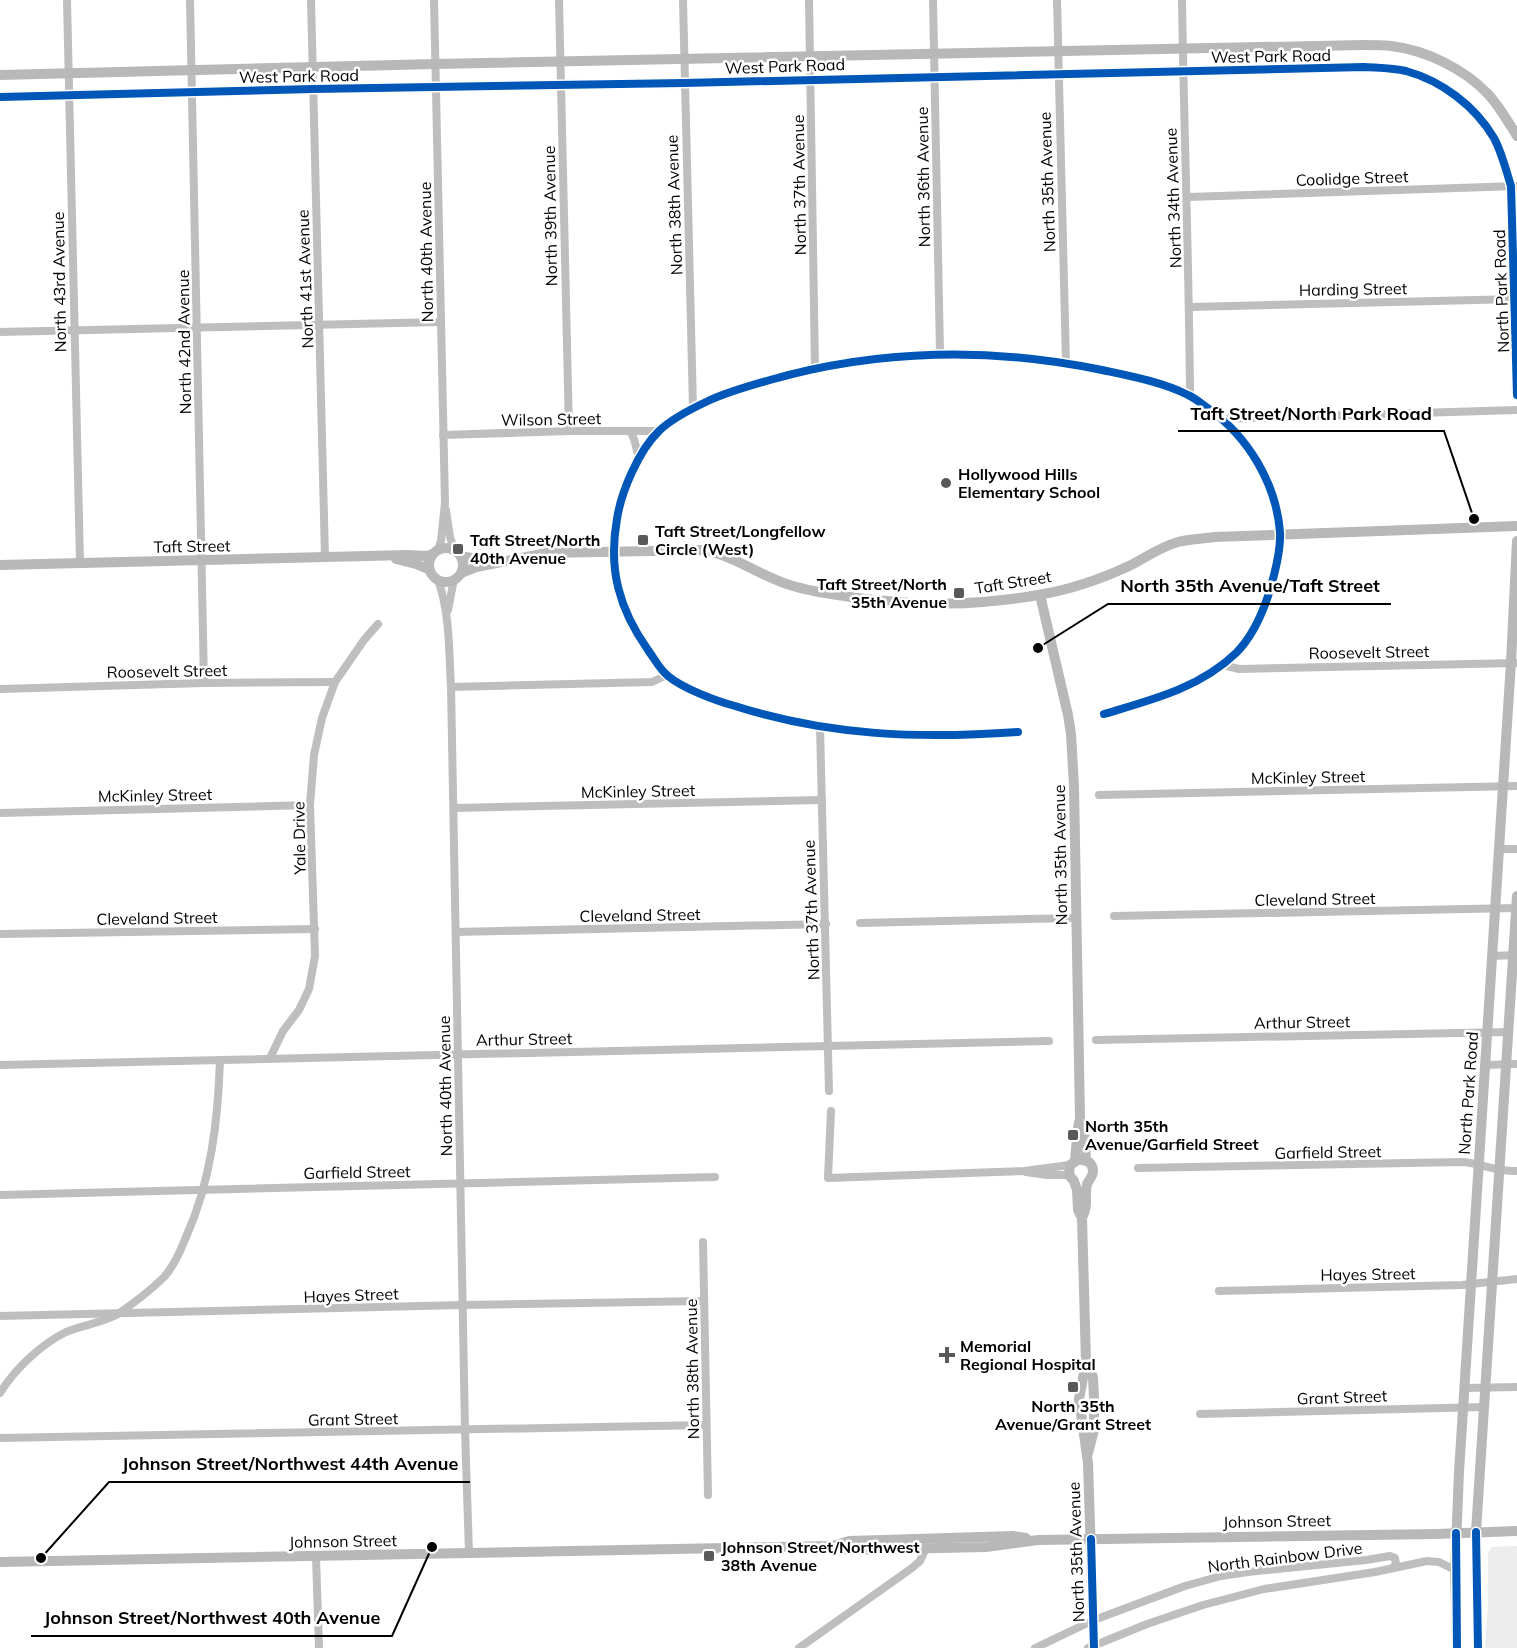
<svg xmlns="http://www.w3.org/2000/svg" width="1517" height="1648" viewBox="0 0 1517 1648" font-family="Mulish,sans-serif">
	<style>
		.green { fill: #ececec }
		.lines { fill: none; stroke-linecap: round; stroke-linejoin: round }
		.street { stroke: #bebebe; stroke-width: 8 }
		.secondary { stroke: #b8b8b8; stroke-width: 10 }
		.cycleway-casing { stroke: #fff; stroke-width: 11 }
		.cycleway { stroke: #0057b8; stroke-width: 8 }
		.poi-dot { fill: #595959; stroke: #fff; stroke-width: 2 }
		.labels { text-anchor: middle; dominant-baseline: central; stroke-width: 5; stroke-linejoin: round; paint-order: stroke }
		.street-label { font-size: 16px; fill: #000; stroke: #fff }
		.poi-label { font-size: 16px; font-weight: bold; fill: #000; stroke: #fff; text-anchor: start }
		.leader { fill: none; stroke: #000; stroke-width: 2 }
		.callout-dot { fill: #000; stroke: #fff; stroke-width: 2 }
		.callout-label { font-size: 18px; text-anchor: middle; font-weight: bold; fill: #000; stroke: #fff; stroke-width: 5; stroke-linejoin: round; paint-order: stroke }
	</style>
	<rect width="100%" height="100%" fill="#fff"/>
	<!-- green -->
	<path class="green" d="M1517,1546V1648H1485L1488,1602V1553L1492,1547Z"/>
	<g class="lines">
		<!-- street -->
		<g class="street">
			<path d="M67,0L80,563"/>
			<path d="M190,0L204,683"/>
			<path d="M311,0L325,557"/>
			<path d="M434,0L445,503L441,541L438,550"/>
			<path d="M559,0L569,431"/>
			<path d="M683,0L693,408"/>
			<path d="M809,0L815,369"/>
			<path d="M933,0L940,353"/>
			<path d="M1057,0L1066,363"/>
			<path d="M1182,0C1184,132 1189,263 1190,395"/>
			<path d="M1188,197L1517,186"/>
			<path d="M1190,307L1517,299"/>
			<path d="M0,332L441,322"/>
			<path d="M1222,419L1517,410"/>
			<path d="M630,431L634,439L639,458"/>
			<path d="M443,435L569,431H659"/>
			<path d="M446,510L450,537L454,549"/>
			<path d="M438,580C450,613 449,652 451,687L465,1430L469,1553"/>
			<path d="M448,610L454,579"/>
			<path d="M1223,665L1239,669L1517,663"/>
			<path d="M451,687L652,682L667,675"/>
			<path d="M0,689L204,683L335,682"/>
			<path d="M820,727L829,1091"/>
			<path d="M1018,732C921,739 828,736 735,706C716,701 682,688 668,676C660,670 654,658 648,650C619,609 608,569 617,519C621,492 639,450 659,431C670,420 693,408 708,401C727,392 749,386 770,380C878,349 992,347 1102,370C1130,376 1162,382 1188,395C1195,398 1202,404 1209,409C1248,437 1276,483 1280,532C1281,553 1274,577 1268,596C1261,617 1251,638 1236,653C1200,688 1151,700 1104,714"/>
			<path d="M1099,795L1517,786"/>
			<path d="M454,808L822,800"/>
			<path d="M0,813L310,805"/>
			<path d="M1499,849H1517"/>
			<path d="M1114,916L1516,908"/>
			<path d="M860,923L1075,918"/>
			<path d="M456,932L826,924"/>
			<path d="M0,934L315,929"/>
			<path d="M1492,956L1516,955"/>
			<path d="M1096,1040L1509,1032"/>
			<path d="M270,1058L283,1031L299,1010L309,989L315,956L310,805L314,755L322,718L335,682L364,640L378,624"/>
			<path d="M0,1065L1049,1041"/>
			<path d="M1485,1065L1517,1064"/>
			<path d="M831,1111L828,1178L1024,1171L1070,1165"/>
			<path d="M1138,1168L1463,1162C1483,1164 1498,1172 1517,1171"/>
			<path d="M1026,1172L1047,1175H1069"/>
			<path d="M0,1195L715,1177"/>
			<path d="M703,1242L708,1495"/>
			<path d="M1219,1291L1462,1285L1517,1279"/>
			<path d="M0,1316L463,1305L704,1301"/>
			<path d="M1464,1388L1517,1387"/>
			<path d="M0,1393C15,1369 40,1345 66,1332C82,1325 102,1323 118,1314C131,1305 153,1288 164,1277C174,1266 181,1250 186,1237C211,1182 218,1120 220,1060"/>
			<path d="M1200,1414L1484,1407"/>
			<path d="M0,1438L706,1425"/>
			<path d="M316,1557L319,1648"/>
			<path d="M799,1648L912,1568L920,1561L926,1548"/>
			<path d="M1035,1648L1094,1620L1185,1586L1221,1576L1248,1572L1366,1560L1390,1556L1395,1558L1396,1564L1393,1568"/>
			<path d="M1088,1648L1147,1624L1203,1605L1264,1589L1375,1572L1427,1561L1439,1562L1455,1570"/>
		</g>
		<!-- secondary -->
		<g class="secondary">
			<path d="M0,75L435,64L1363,45C1372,45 1381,45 1391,46C1426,50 1464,69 1488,94C1500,107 1508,122 1517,136"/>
			<path d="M0,97L313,89L684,83L1364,67C1379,68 1393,68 1406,71C1442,81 1475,106 1494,138C1502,153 1506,170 1511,186L1517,395"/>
			<circle cx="446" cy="565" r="17"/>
			<path d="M461,556L476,559L499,558"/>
			<path d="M396,559L416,564L430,570"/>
			<path d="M0,565L408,555L426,556L433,554"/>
			<path d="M461,573L476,567L547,553L703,550C734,555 760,576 790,585C812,592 835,595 857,598C921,606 975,606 1038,595C1069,590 1101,579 1129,566C1145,558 1160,547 1178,542C1189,539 1202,539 1214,537L1517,526"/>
			<path d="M1040,595L1068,715L1071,734L1074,786L1080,1118L1078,1128L1075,1160"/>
			<path d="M1082,1124L1084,1129L1086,1160"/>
			<path d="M1082,1218L1078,1210L1077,1190L1074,1181L1069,1175L1070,1165L1079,1159L1089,1162C1092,1166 1093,1167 1093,1171C1093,1176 1089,1180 1087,1184C1084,1197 1089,1205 1082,1218L1086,1362L1079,1399L1088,1463L1094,1648"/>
			<path d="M1086,1363L1093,1377L1094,1398V1430L1088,1453"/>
			<path d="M832,1546L849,1541L1013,1536L1026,1538"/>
			<path d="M0,1562L831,1546L848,1550L986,1547L1038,1540L1436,1534L1517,1531"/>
			<path d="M1457,1648L1455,1570L1459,1472L1511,662L1517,541"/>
			<path d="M1478,1648L1476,1532L1517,896"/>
		</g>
		<!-- cycleway casing -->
		<g class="cycleway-casing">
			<g id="cycleway">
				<path d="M0,97L313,89L684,83L1364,67C1379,68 1393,68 1406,71C1442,81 1475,106 1494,138C1502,153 1506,170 1511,186L1517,395"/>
				<path d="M1018,732C921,739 828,736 735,706C716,701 682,688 668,676C660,670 654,658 648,650C619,609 608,569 617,519C621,492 639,450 659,431C670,420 693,408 708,401C727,392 749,386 770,380C878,349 992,347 1102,370C1130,376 1162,382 1188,395C1195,398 1202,404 1209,409C1248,437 1276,483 1280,532C1281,553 1274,577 1268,596C1261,617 1251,638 1236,653C1200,688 1151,700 1104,714"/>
				<path d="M1476,1532L1478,1648"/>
				<path d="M1456,1533L1457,1648"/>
				<path d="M1091,1539L1094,1648"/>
			</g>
		</g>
		<!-- cycleway -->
		<use href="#cycleway" class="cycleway"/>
	</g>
	<!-- markers -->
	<g class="poi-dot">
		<circle cx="946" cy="483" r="6"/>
		<rect x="637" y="534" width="12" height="12" rx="3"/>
		<rect x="452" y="543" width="12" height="12" rx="3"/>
		<rect x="953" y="587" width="12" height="12" rx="3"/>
		<rect x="1067" y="1129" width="12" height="12" rx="3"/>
		<path d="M944 1346h6v6h6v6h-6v6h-6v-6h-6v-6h6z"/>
		<rect x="1067" y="1381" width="12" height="12" rx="3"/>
		<rect x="703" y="1550" width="12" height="12" rx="3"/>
	</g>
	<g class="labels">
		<!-- street labels -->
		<g class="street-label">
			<text transform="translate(1271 56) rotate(-1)">West Park Road</text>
			<text transform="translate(785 66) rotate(-2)">West Park Road</text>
			<text transform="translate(299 76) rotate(-1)">West Park Road</text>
			<text transform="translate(923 177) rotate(-91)">North 36th Avenue</text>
			<text transform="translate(1352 178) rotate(-2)">Coolidge Street</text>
			<text transform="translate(1047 182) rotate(-92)">North 35th Avenue</text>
			<text transform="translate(799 185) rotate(-91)">North 37th Avenue</text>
			<text transform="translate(1173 198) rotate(-92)">North 34th Avenue</text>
			<text transform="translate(674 205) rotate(-92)">North 38th Avenue</text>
			<text transform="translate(550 216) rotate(-91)">North 39th Avenue</text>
			<text transform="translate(426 252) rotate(-91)">North 40th Avenue</text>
			<text transform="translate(305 279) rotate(-92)">North 41st Avenue</text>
			<text transform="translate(59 282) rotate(-91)">North 43rd Avenue</text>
			<text transform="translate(1353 289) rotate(-1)">Harding Street</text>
			<text transform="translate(1501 291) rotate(-92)">North Park Road</text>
			<text transform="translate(184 342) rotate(-91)">North 42nd Avenue</text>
			<text transform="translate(551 419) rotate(-1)">Wilson Street</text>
			<text transform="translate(192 546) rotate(-1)">Taft Street</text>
			<text transform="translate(1013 582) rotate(-9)">Taft Street</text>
			<text transform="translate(1369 652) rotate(-1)">Roosevelt Street</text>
			<text transform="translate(167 671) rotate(-1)">Roosevelt Street</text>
			<text transform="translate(1308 777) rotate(-1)">McKinley Street</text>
			<text transform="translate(638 791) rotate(-1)">McKinley Street</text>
			<text transform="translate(155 795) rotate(-1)">McKinley Street</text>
			<text transform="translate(299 838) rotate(-91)">Yale Drive</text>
			<text transform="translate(1060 855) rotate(-91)">North 35th Avenue</text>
			<text transform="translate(1315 899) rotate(-1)">Cleveland Street</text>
			<text transform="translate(811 910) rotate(-92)">North 37th Avenue</text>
			<text transform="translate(640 915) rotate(-1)">Cleveland Street</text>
			<text transform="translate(157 918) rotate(-1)">Cleveland Street</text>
			<text transform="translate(1302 1022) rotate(-1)">Arthur Street</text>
			<text transform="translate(524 1039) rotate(-1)">Arthur Street</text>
			<text transform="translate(445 1086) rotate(-91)">North 40th Avenue</text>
			<text transform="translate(1468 1093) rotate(-86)">North Park Road</text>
			<text transform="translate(1328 1152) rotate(-1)">Garfield Street</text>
			<text transform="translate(357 1172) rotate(-1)">Garfield Street</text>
			<text transform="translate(1368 1274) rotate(-1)">Hayes Street</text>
			<text transform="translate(351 1295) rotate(-2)">Hayes Street</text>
			<text transform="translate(692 1369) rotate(-91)">North 38th Avenue</text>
			<text transform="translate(1342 1397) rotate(-2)">Grant Street</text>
			<text transform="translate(353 1419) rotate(-1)">Grant Street</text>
			<text transform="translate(1277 1521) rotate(-1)">Johnson Street</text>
			<text transform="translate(343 1541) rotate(-1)">Johnson Street</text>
			<text transform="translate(1076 1552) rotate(-92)">North 35th Avenue</text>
			<text transform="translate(1285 1557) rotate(-7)">North Rainbow Drive</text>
		</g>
		<!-- poi labels -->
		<g class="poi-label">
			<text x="958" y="474">Hollywood Hills<tspan x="958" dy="18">Elementary School</tspan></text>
			<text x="655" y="531">Taft Street/Longfellow<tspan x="655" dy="18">Circle (West)</tspan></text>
			<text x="470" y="540">Taft Street/North<tspan x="470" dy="18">40th Avenue</tspan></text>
			<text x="947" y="584" text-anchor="end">Taft Street/North<tspan x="947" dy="18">35th Avenue</tspan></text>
			<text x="1085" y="1126">North 35th<tspan x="1085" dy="18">Avenue/Garfield Street</tspan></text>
			<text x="960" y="1346">Memorial<tspan x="960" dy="18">Regional Hospital</tspan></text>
			<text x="1073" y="1406" text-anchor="middle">North 35th<tspan x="1073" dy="18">Avenue/Grant Street</tspan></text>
			<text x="721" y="1547">Johnson Street/Northwest<tspan x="721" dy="18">38th Avenue</tspan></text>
		</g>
	</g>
	<!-- callouts -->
	<path class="leader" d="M1474 519L1444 431H1178M1038 648L1108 604H1391M41 1558L109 1482H470M432 1547L392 1636H31"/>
	<g class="callout-dot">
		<circle cx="1474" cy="519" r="6"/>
		<circle cx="1038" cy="648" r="6"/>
		<circle cx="41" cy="1558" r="6"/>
		<circle cx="432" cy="1547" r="6"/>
	</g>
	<g class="callout-label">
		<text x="1311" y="420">Taft Street/North Park Road</text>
		<text x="1250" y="592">North 35th Avenue/Taft Street</text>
		<text x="290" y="1470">Johnson Street/Northwest 44th Avenue</text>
		<text x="212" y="1624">Johnson Street/Northwest 40th Avenue</text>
	</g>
</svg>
